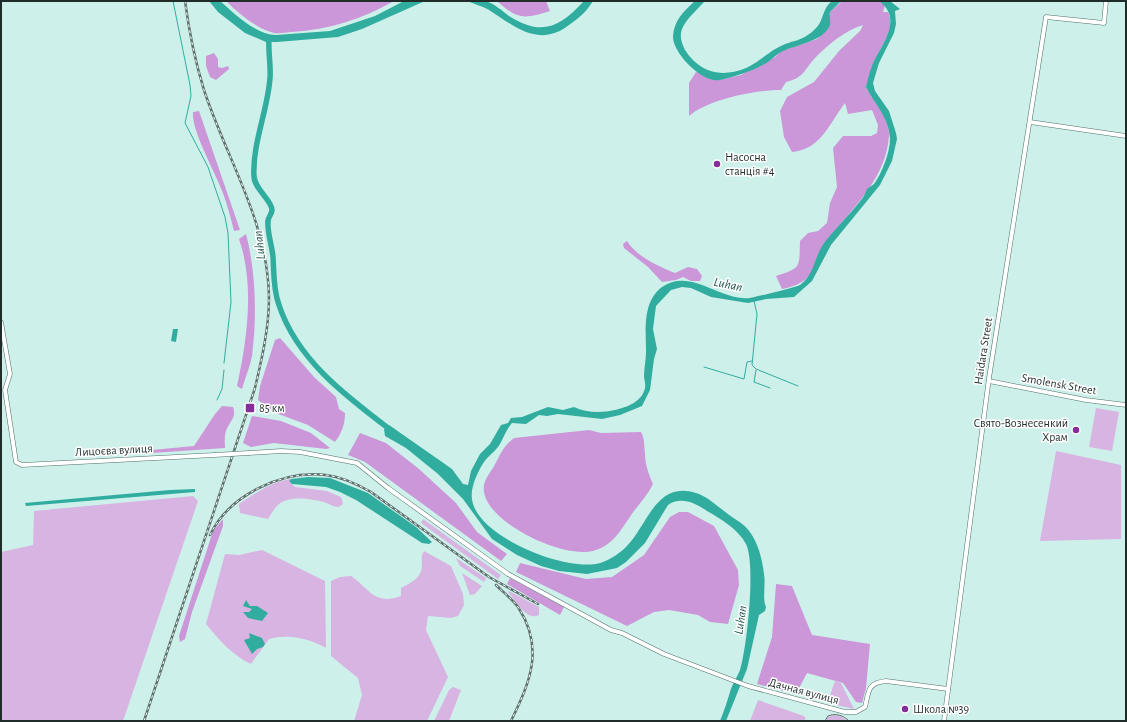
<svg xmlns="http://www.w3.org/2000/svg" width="1127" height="722" viewBox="0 0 1127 722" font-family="'Alegreya Sans',sans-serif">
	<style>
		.green { fill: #d8b4e2 }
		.forest { fill: #cb97d9 }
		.water { fill: #31ada0 }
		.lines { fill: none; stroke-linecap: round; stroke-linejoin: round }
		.stream { stroke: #31ada0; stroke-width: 1 }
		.river { stroke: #31ada0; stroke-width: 5.5 }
		.secondary-casing { stroke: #516f6a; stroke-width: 5 }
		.secondary { stroke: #fff; stroke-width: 4 }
		.tram { stroke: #5d716e; stroke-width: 1 }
		.rail-casing { stroke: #5d716e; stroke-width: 2.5 }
		.rail { stroke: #fff; stroke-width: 1; stroke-dasharray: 3; stroke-linecap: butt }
		.secondary-bridge-casing { stroke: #516f6a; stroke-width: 5; stroke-linecap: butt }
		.secondary-bridge { stroke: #fff; stroke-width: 4 }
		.poi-dot { fill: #852e9b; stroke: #fff; stroke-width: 1.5 }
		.labels { text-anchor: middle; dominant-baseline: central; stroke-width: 3; stroke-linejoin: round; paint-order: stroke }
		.poi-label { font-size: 12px; fill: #1f2c2a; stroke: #fff; text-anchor: start }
		.street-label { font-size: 12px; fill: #1f2c2a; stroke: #fff }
		.water-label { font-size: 13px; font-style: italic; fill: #23554f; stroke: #fff }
	</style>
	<rect width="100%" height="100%" fill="#cef0ea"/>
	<!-- green -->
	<g class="green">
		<path d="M1096,408L1119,412L1112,451L1089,447Z"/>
		<path d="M1056,451L1121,465V539L1040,541Z"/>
		<path d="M291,479L289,481L295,487L327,491L341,497L343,504L339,507C333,507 330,504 324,502C312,499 290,495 279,504C274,508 271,515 268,519L240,513L239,504C256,493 271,482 291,479Z"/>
		<path d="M193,496L198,501L123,721H1V552L33,545L34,511Z"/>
		<path d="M423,519L501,575L498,579L421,523Z"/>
		<path d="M262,550L325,581L326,648C308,638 289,634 269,639L251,664C232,655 220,641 206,624L225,554L239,555Z"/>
		<path d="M424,551L451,566L463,594L464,605L458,616L451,618L428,616L426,630L448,677L427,721H354L362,695L358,678L331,656V581L340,577L351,576C369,588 374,606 401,596V588C414,581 422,578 422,563C422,557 421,556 424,551Z"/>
		<path d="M456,558L486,578L484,582L460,566Z"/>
		<path d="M462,573L482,586L475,594L470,595Z"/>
		<path d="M509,591L539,607V615C527,622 515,600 508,592Z"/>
		<path d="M835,681L841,683L854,709L832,704L829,698Z"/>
		<path d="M453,687L461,690L449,721H434L449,690Z"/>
		<path d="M758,700L804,716L806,719L802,721H750Z"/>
		<path d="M835,715L840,716L848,721H826L828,717Z"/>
	</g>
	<!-- forest -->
	<g class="forest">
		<path d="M226,1H394C362,19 329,30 292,32C287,32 279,34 274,33C257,29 238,13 226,1Z"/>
		<path d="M497,1H546L550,11C524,19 518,20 497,1Z"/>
		<path d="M842,1H879L885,5L883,12H888C896,30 881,45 875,60C871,68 868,78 866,87C874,103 890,117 889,136C886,176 858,202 835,231C830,238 824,244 820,251C816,258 815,269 809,276C802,284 792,287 782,289L776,276C802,268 799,267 800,241L808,233L818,231L827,223L830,203L837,187L833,148L843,136H871L877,133L878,125L872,110L848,114L845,103C830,122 821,150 792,152L784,137L780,111L787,97L814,82L839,51L860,31L863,25C844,31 829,44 815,58C804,70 804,78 786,82L781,90C755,90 709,99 689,116V83L696,72L719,80L741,75L775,57L781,51L817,39L827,28L830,12Z"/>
		<path d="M214,53L218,59V67L222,68L228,66L229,69L216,80L210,77L206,66V56Z"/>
		<path d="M199,111L240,230L234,231C231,219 228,207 224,196C217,175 191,131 193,112Z"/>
		<path d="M246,234C256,272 257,317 252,356C250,367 245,378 242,389L237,386C247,340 255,285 239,239Z"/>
		<path d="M627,241C637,257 658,266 675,273L688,267L697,269L702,276L700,281H691L683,277L676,280L662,282L648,267L624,248L623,244Z"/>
		<path d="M280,338L314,377L336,397L339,409L345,413C345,425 342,432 335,442L308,425L273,412L258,400L260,386L275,340Z"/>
		<path d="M222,406L233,407C237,418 229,422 226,431C224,437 225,442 225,448L152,453V450L194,446L215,414Z"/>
		<path d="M252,416L281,421L311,433L330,448L326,449L274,443L251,447L243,443Z"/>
		<path d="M589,430L601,433L641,432C645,440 644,445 645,454C645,464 649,475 653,484C648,494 641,502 634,511C623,526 615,544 596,550C567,561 494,526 485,496C481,484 487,477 493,468C500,456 502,447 514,438Z"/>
		<path d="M360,433L386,443L419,469L456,503L477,532L507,554L501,561L365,462L348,455Z"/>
		<path d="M679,512H688L714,526L738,570L739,585L728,624L710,622L698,615L669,610L654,612L627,626L516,572L520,563L586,579L612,577L644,555L670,517Z"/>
		<path d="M223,519V526L192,612L185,639L180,642L179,636L213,531Z"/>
		<path d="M510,578L564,607L560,615L507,584Z"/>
		<path d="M776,584L792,586L812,635L870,644L866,688L862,703L856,702L843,683L807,673L796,694L757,684L772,637Z"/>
	</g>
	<!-- water -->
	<g class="water">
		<path d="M209,1H220C236,15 255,34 276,35L330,31L375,16L404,1H425L362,29L338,37L277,42H266L245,33L218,12Z"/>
		<path d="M467,1C472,1 480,0 485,1C494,3 502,11 509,16C542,37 560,27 584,1H593C587,11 579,18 569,25C539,48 515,27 489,10C482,6 474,4 467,1Z"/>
		<path d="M695,1H705C698,9 686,19 682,29C679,36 682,44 685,50C700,73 721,78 746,68C758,63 766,54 777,48C793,39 802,43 817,27C824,19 822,9 832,1H841L830,12C829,16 831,21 830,25C824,41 796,45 783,51C778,53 773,58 768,62C753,71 738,76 720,80C703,84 672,53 673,36C674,20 684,11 695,1Z"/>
		<path d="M879,1H890L900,9L895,11L896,24L894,33L879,63L873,83L875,91L889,111L896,133L897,139L892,161L880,185L831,245L812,281L794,297L766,299L748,303L711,297L691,288L682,287L671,290L656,306L653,329L657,349L654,359L650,390L642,406L620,415L602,419L558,414L547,416L539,415L526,424L512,423C506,430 504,437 500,444C496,451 489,455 484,462C478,471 470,488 472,499C476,537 571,575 603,562C611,559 620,553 626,547C648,525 656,480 696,493C706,496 715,504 724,511C729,515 735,519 741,523C756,534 762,556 764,574C766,584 762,598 766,607L765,611L759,615L747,669L726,721H720C724,711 727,702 730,692C732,685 737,677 740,670C747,648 756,564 746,544C738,529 721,519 707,511C696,503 680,496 668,505L645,543L626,562L617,568L587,574L559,571L541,566L517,555L492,539L463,499L438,474L406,448L385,436L384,429L389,425L452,469L463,484L468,485L471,471L480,454L490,444L501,425L508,423L511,418L522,417L548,407L563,410L574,407C586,413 602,413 615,410C627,407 642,402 645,388C646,384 644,380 644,376C644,368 646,360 646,352C646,330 642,302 662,287C690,267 720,301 750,298C756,297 797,287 800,285C814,275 814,259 822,246C834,229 849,216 861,200C864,197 865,193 867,189C869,187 872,186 874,184C882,173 890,152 890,139C889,117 875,105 866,87C868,77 871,66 876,57C886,39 901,17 879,1Z"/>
		<path d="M173,329H178L176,342L171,341Z"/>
		<path d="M308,477L330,478L368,493L416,527L432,542L429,544L422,543L356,500L340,492L326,487L292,484L289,481L291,479Z"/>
		<path d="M195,489V492L26,506L25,503L170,490Z"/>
		<path d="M246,600L250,606H257L268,613L262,621L248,618L243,612H249L252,609L243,606Z"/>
		<path d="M249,633L262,638L265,644L263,647L257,649L252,654L244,640L250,638Z"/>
	</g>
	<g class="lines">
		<!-- stream -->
		<g class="stream">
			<path d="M173,1L190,85L191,96L185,123L208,167L225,217L228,233L231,302L224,363"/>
			<path d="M754,301L757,314L752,365L756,369L798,386"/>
			<path d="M704,367L744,379L747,362L752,361"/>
			<path d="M756,370L754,382L770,388"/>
			<path d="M217,400L222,389L224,370"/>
		</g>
		<!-- river -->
		<path class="river" d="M269,39C268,52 271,65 270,78C268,109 252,145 254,176C254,189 272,200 272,210C272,214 268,217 268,221C267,233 272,245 273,257C274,272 273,289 279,305C297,360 347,397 392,431"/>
		<!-- secondary casing -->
		<g class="secondary-casing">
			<g id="secondary">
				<path d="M1030,122L1126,136"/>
				<path d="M1,322L10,374L5,390L16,462L22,465L214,455"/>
				<path d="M989,381L1086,400L1126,405"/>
				<path d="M249,453L281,451L300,452L357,463L388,488L508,574L611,630L622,633L664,654L748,686L845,712H856L865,707C869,691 867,683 886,681L948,689"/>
				<path d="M944,721L989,378L1046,17L1104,23L1106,1"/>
			</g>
		</g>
		<!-- secondary -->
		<use href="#secondary" class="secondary"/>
		<!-- tram -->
		<path class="tram" d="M825,721L828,716C836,713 843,715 849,721"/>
		<!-- rail casing -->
		<g class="rail-casing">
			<g id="rail">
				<path d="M210,535C229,495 282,470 326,475C342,477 357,484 371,492L489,577L538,604"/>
				<path d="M496,585C503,592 512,599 518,607C545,648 530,682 511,721"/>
				<path d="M144,721L255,388C262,358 269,328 269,298C268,221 227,160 204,90C195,61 189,31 185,1"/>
			</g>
		</g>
		<!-- rail -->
		<use href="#rail" class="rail"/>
		<!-- secondary-bridge casing -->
		<g class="secondary-bridge-casing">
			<path id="secondary-bridge" d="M214,455L249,453"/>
		</g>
		<!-- secondary-bridge -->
		<use href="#secondary-bridge" class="secondary-bridge"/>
	</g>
	<!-- markers -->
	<g class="poi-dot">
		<circle cx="717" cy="164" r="4"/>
		<rect x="245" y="403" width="10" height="10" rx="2"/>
		<circle cx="1076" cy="430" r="4"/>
		<circle cx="905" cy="709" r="4"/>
	</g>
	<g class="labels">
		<!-- poi labels -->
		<g class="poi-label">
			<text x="725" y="157">Насосна<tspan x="725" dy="14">станція #4</tspan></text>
			<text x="259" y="408">85 км</text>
			<text x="1068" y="423" text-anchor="end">Свято-Вознесенкий<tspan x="1068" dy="14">Храм</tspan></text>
			<text x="913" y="709">Школа №39</text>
		</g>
		<!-- street labels -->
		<g class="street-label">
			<text transform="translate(983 351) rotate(-81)">Haidara Street</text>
			<text transform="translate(1059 384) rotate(10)">Smolensk Street</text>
			<text transform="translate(114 450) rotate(-3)">Лицоєва вулиця</text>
			<text transform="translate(804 691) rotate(15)">Дачная вулиця</text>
		</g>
		<!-- water labels -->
		<g class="water-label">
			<text transform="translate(260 245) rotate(-96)">Luhan</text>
			<text transform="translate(728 285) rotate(12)">Luhan</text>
			<text transform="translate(741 620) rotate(-81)">Luhan</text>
		</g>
	</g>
	<!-- border -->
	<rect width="1127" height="722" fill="none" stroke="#1f2c2a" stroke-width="4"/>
</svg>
